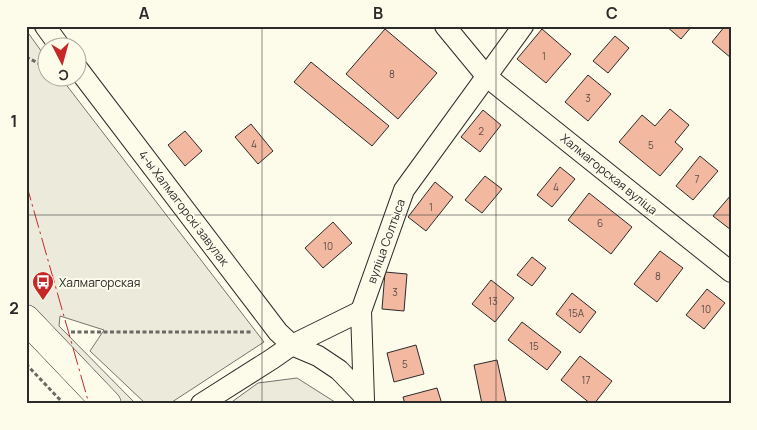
<svg xmlns="http://www.w3.org/2000/svg" width="757" height="430" viewBox="0 0 757 430" font-family="Manrope,sans-serif">
	<style>
		.green { fill: #ecebdb; stroke: #74746e }
		.building { fill: #f2b8a0; stroke: #2b2b2b }
		.lines { fill: none; stroke-linecap: round; stroke-linejoin: round }
		.minor-casing { stroke: #2b2b2b; stroke-width: 22 }
		.secondary-casing { stroke: #2b2b2b; stroke-width: 29 }
		.path { stroke: #6a6964; stroke-width: 3; stroke-dasharray: 4 2.5; stroke-linecap: butt }
		.minor { stroke: #fdfbea; stroke-width: 20 }
		.secondary { stroke: #fdfbea; stroke-width: 28 }
		.power { stroke: #c62828; stroke-width: 1; stroke-dasharray: 18 4 2.5 4; stroke-linecap: butt }
		.grid { fill: none; stroke: #2b2b2b; stroke-width: 1; stroke-opacity: 0.55 }
		.labels { text-anchor: middle; dominant-baseline: central; stroke-width: 4; stroke-linejoin: round; paint-order: stroke }
		.number-label { font-size: 10px; fill: #5d4e48 }
		.street-label { font-size: 12px; fill: #2b2b2b; stroke: #fdfbea }
		.poi-label { font-size: 12px; fill: #2b2b2b; stroke: #fdfbea; text-anchor: start }
		.neatline { fill: none; stroke: #2b2b2b; stroke-width: 2 }
		.grid-label { font-size: 16px; text-anchor: middle; font-weight: bold; fill: #2b2b2b }
	</style>
	<rect width="100%" height="100%" fill="#fdfbea"/>
	<!-- green -->
	<g class="green">
		<path d="M26,30L47,59L48,78H61L264,342L169,404H146L90,351L104,330L60,316L59,326L136,404H122L26,303Z"/>
		<path d="M297,378L338,404H229L258,383Z"/>
	</g>
	<!-- building -->
	<g class="building">
		<path d="M666,26H692L681,39Z"/>
		<path d="M725,26H731V58L712,42Z"/>
		<path d="M385,29L437,73L398,119L346,74Z"/>
		<path d="M542,29L571,54L546,83L517,59Z"/>
		<path d="M615,36L629,48L608,73L593,61Z"/>
		<path d="M311,62L389,126L372,146L294,82Z"/>
		<path d="M588,75L611,94L588,121L565,102Z"/>
		<path d="M670,109L689,125L675,142L683,149L660,176L619,142L642,115L655,126Z"/>
		<path d="M483,110L501,125L480,152L461,137Z"/>
		<path d="M251,124L273,151L258,164L235,137Z"/>
		<path d="M185,131L202,151L185,166L168,145Z"/>
		<path d="M700,156L718,171L693,200L676,186Z"/>
		<path d="M560,167L575,179L552,207L537,195Z"/>
		<path d="M485,176L502,189L482,213L465,200Z"/>
		<path d="M435,182L453,197L426,231L408,217Z"/>
		<path d="M589,193L632,227L611,254L568,220Z"/>
		<path d="M731,195V230L713,216Z"/>
		<path d="M333,222L352,243L323,268L305,248Z"/>
		<path d="M660,251L683,268L657,302L634,284Z"/>
		<path d="M532,257L546,268L532,286L517,275Z"/>
		<path d="M385,272L407,274L404,311L382,309Z"/>
		<path d="M491,280L514,298L495,322L472,304Z"/>
		<path d="M707,289L725,303L704,329L686,315Z"/>
		<path d="M572,293L596,312L580,333L556,314Z"/>
		<path d="M522,322L561,352L547,370L508,340Z"/>
		<path d="M416,345L424,374L394,382L387,353Z"/>
		<path d="M580,356L612,381L594,404H591L561,380Z"/>
		<path d="M497,360L506,401L493,404H482L474,365Z"/>
		<path d="M437,388L442,404H405L403,397Z"/>
	</g>
	<g class="lines">
		<!-- minor casing -->
		<g class="minor-casing">
			<g id="minor">
				<path d="M45,26L61,48"/>
				<path d="M445,26L487,77L731,272"/>
				<path d="M78,69L278,332L292,345L318,356L339,370L363,395"/>
				<path d="M364,400L361,311L404,190L523,26"/>
				<path d="M201,404L272,359L292,345L361,311"/>
			</g>
		</g>
		<!-- secondary casing -->
		<g class="secondary-casing">
			<path id="secondary" d="M26,319L107,404"/>
		</g>
		<!-- path -->
		<g class="path">
			<path d="M26,57L48,68"/>
			<path d="M71,332H252"/>
			<path d="M26,364L64,404"/>
		</g>
		<!-- minor -->
		<use href="#minor" class="minor"/>
		<!-- secondary -->
		<use href="#secondary" class="secondary"/>
		<!-- power -->
		<path class="power" d="M26,183L89,404"/>
	</g>
	<!-- grid -->
	<path class="grid" d="M262,26V404M496,26V404M26,215H731"/>
	<!-- icons -->
	<defs>
		<g id="bus-pin" transform="scale(1.125)"><path d="M0 17L-7.5 6A9.5 9.5 0 1 1 7.5 6Z" fill="#c62828" stroke="#fdfbea"/><path d="M-5-6H5V4H4V6H2V4H-2V6H-4V4H-5ZM-3.5-4V0h7V-4ZM-3.5 1.2v1.5H-2V1.2ZM2 1.2v1.5H3.5V1.2Z" fill="#fff"/></g>
	</defs>
	<g fill-rule="evenodd">
		<use href="#bus-pin" x="43" y="282"/>
	</g>
	<g class="labels">
		<!-- number labels -->
		<g class="number-label">
			<text x="544" y="56">1</text>
			<text x="392" y="74">8</text>
			<text x="588" y="98">3</text>
			<text x="481" y="131">2</text>
			<text x="254" y="144">4</text>
			<text x="651" y="145">5</text>
			<text x="697" y="179">7</text>
			<text x="556" y="187">4</text>
			<text x="431" y="207">1</text>
			<text x="600" y="223">6</text>
			<text x="328" y="246">10</text>
			<text x="658" y="276">8</text>
			<text x="395" y="292">3</text>
			<text x="493" y="301">13</text>
			<text x="706" y="309">10</text>
			<text x="576" y="313">15А</text>
			<text x="534" y="346">15</text>
			<text x="405" y="364">5</text>
			<text x="586" y="380">17</text>
		</g>
		<!-- street labels -->
		<g class="street-label">
			<text transform="translate(609 174) rotate(39)">Халмагорская вуліца</text>
			<text transform="translate(184 208) rotate(53)">4-ы Халмагорскі завулак</text>
			<text transform="translate(386 241) rotate(-70)">вуліца Солтыса</text>
		</g>
		<!-- poi labels -->
		<g class="poi-label">
			<text x="59" y="282">Халмагорская</text>
		</g>
	</g>
	<!-- border -->
	<rect width="757" height="430" fill="none" stroke="#fdfbea" stroke-width="55"/>
	<!-- north arrow -->
	<g transform="translate(62 62) rotate(174)"><circle r="24" fill="#fdfbea" stroke="#a9a89e"/>
	<path d="M0-4L9 19L0 12L-9 19Z" fill="#c62828"/>
	<text y="-8" font-size="14" font-weight="bold" text-anchor="middle" fill="#2b2b2b">С</text>
	</g>
	<rect x="28" y="28" width="702" height="374" class="neatline"/>
	<g class="grid-label">
		<text x="144" y="19">A</text>
		<text x="378" y="19">B</text>
		<text x="612" y="19">C</text>
		<text x="14" y="127">1</text>
		<text x="14" y="314">2</text>
	</g>
</svg>
